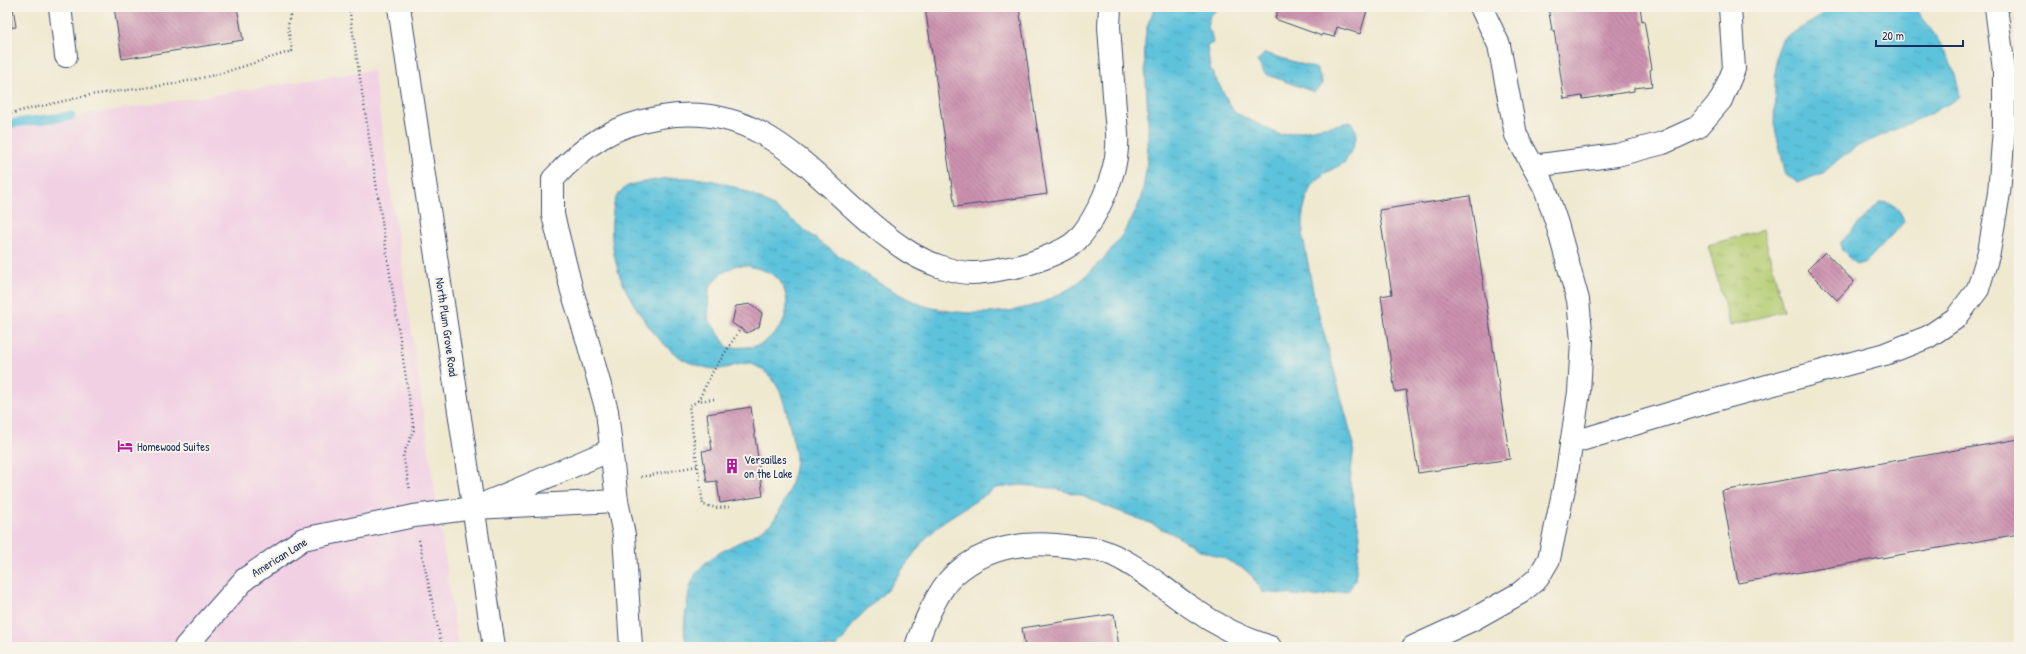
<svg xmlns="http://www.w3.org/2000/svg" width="2026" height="654" viewBox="0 0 2026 654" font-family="'Patrick Hand',sans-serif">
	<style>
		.built { fill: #f1d0e3 }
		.grass { fill: url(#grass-tufts); stroke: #687e68 }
		.water { fill: url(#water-ripples); stroke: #3c789c; fill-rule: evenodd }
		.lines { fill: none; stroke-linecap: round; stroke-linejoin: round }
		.stream { stroke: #5dc2db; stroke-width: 9 }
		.building { fill: url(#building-back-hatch) }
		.minor-casing { stroke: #3b4b6f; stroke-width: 24 }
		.path { stroke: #3b4b6f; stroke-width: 2.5; stroke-dasharray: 1 3; stroke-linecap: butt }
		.minor { stroke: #fff; stroke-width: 22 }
		.labels { text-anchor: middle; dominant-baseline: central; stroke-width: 4; stroke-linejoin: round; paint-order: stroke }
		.street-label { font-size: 12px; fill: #1b2f5e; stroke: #f7f3e8 }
		.poi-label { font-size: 12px; fill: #1b2f5e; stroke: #f7f3e8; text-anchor: start }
	</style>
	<defs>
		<pattern id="grass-tufts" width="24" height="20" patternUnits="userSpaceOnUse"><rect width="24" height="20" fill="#b4cc71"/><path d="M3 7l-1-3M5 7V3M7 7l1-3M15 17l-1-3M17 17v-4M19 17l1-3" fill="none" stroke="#92a660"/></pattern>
		<pattern id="water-ripples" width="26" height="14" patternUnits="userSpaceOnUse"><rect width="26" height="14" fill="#5dc2db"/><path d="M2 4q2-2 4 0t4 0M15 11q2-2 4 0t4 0" fill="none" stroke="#4c9eb5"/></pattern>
		<pattern id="building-back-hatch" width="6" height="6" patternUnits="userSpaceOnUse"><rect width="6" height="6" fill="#cc92af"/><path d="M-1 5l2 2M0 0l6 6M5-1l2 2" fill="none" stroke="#a57892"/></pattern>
	</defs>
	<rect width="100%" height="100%" fill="#f7f3e8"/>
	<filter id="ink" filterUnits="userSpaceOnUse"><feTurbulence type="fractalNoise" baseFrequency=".025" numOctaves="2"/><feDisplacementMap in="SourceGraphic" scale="8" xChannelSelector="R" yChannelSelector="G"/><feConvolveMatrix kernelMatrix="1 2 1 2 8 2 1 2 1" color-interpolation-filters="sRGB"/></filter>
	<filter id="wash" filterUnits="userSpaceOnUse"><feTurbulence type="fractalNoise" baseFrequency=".012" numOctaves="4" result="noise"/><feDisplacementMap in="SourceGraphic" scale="16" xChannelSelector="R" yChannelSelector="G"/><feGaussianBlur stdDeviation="0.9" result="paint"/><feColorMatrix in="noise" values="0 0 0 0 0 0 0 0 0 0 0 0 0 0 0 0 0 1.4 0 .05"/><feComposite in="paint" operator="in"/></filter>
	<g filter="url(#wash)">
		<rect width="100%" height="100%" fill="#efe9d0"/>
		<!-- built -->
		<path class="built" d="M373,70L458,647H7V127Z"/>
		<!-- grass -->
		<path class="grass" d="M1763,230L1784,311L1730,326L1708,245Z"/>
		<!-- water -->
		<g class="water">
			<path d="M1155,7H1221L1210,15L1207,27L1211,33L1213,43L1207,46L1210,68L1234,112L1280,135L1351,122L1357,133L1353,148L1344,163L1325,173L1313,184L1308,193L1303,212V237L1314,296L1354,445L1350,482L1360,536L1355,580L1349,590L1316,597L1262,592L1252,576L1244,569L1223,558L1199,550L1173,534L1145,521L1113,509L1080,495L1052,488L1021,485L996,488L944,521L924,540L888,589L855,621L843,640L836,647H687C683,632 684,620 687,605C688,598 689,590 691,584C702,552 745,544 769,525C782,514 795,477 796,460C796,451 793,441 791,432C785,406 782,379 756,366C741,359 729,370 715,369C708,369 701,366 694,364C663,356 625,297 617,267C612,248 610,230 613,211C615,190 626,184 645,182C655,180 664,178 674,178C702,177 723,181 749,193C780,207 804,231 831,250C854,267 902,300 929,307C959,315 998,315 1028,307C1042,304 1055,296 1067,290C1095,274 1133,228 1141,197C1149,165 1149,131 1147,98C1146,74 1142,50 1147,27C1149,20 1153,13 1155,7ZM737,265C749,265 773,271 780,281C792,300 788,325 769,338C766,341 762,344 759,345C749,348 738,347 728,348L708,318L709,288L719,275Z"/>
			<path d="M1827,7H1914C1935,33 1956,63 1960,97L1932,113L1858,146L1840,158L1823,173L1799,182L1786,176L1774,124L1776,56L1782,39L1820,17Z"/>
			<path d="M1265,53L1317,69L1323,84L1314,92L1265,74L1257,61Z"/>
			<path d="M1880,202C1894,202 1901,210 1904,222L1866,262L1856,265L1842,251L1840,243Z"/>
		</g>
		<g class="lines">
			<!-- stream -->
			<path class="stream" d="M7,124L71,116"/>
		</g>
		<g id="blocks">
			<!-- building -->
			<g class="building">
				<path d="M7,7H13L16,27L7,28Z"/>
				<path d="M114,7H237L243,40L122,59Z"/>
				<path d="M925,7H1019L1047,194L955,207Z"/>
				<path d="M1273,7H1368L1360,34L1337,27L1334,37L1322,34V36L1275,19L1278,9Z"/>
				<path d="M1548,7H1640L1642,21L1644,20L1652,69L1650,70L1652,86L1634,88V91L1583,99L1582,96L1564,99L1554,30H1552Z"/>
				<path d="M1470,196L1510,459L1418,473L1406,390L1395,392L1381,296L1392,294L1379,210Z"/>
				<path d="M1825,252L1854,282L1837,300L1807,270Z"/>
				<path d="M751,304L762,313L759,327L747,333L732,323L736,306Z"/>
				<path d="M751,407L763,496L720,503L717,481L707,482L702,451L712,450L707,414Z"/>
				<path d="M2019,439V534L1738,583L1722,491Z"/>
				<path d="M1114,614L1119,647H1025L1022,628Z"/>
			</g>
		</g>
	</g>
	<g filter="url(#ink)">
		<use href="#blocks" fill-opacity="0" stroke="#3b4b6f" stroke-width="1"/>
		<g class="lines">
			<!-- minor casing -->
			<g class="minor-casing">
				<g id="minor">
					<path d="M60,7L66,56"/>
					<path d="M399,7L494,647"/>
					<path d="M1533,166L1617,155L1663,143L1698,127L1721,100L1734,69L1730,7"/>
					<path d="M1571,443L1708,402L1885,354L1928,337L1956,318L1978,289L1989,252L1999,193L2004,129V70L1996,7"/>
					<path d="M488,502L611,450"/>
					<path d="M185,647L245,579L303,539L414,516L474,508L617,501"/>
					<path d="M631,647L624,535L617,501L607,411L587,339L572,291L553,215V179C585,144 614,125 661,117C776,97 825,199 909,252C925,262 953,273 972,273C984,273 997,270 1009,268C1026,266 1065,252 1077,240C1096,220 1116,175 1117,147C1118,135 1116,122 1115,109C1113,82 1111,54 1109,27L1110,7"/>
					<path d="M916,647C922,627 938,589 954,575C987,545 1030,540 1073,547C1082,548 1091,548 1100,550C1131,559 1165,590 1192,608C1216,625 1242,638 1270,647"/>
					<path d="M1413,647L1472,620L1520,593L1538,578L1549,559L1566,479L1579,392L1582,341L1578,300L1557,224L1545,188L1516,135L1499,45L1481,7"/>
				</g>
			</g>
			<!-- path -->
			<g class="path">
				<path d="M349,7L414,430L403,455L410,490"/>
				<path d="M7,114L90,95L174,84L219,74L292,51L288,27L291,7"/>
				<path d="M714,399L698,401L689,406L703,505L718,508L729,507"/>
				<path d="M698,401L712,373L741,328"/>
				<path d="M641,477L697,466"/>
				<path d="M419,540L442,647"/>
			</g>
			<!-- minor -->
			<use href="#minor" class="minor"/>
		</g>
	</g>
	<!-- icons -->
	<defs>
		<g id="hotel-bare" transform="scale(1.2)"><path d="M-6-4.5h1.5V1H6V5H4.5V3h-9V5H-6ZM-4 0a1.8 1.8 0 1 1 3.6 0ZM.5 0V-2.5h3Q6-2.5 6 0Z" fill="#b5179e" stroke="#f7f3e8" stroke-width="2.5" paint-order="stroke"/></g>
		<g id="building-bare" transform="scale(1.2)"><path d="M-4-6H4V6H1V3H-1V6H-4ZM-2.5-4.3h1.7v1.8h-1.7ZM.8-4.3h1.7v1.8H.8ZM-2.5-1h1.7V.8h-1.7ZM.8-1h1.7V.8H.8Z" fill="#b5179e" stroke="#f7f3e8" stroke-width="2.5" paint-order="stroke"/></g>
	</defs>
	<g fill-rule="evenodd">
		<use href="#hotel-bare" x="125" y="446"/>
		<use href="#building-bare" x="732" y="466"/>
	</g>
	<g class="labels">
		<!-- street labels -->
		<g class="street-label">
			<text transform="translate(447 327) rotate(82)">North Plum Grove Road</text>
			<text transform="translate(279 557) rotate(-32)">American Lane</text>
		</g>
		<!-- poi labels -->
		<g class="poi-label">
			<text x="137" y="446">Homewood Suites</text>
			<text x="744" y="459">Versailles<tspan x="744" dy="14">on the Lake</tspan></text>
		</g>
	</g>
	<!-- margin -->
	<rect width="2026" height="654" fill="none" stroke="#f7f3e8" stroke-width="24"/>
	<!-- scale -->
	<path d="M1876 40v6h87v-6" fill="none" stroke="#1b2f5e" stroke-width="2"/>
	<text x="1882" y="40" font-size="12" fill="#1b2f5e" stroke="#f7f3e8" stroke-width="3" paint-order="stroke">20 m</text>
</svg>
